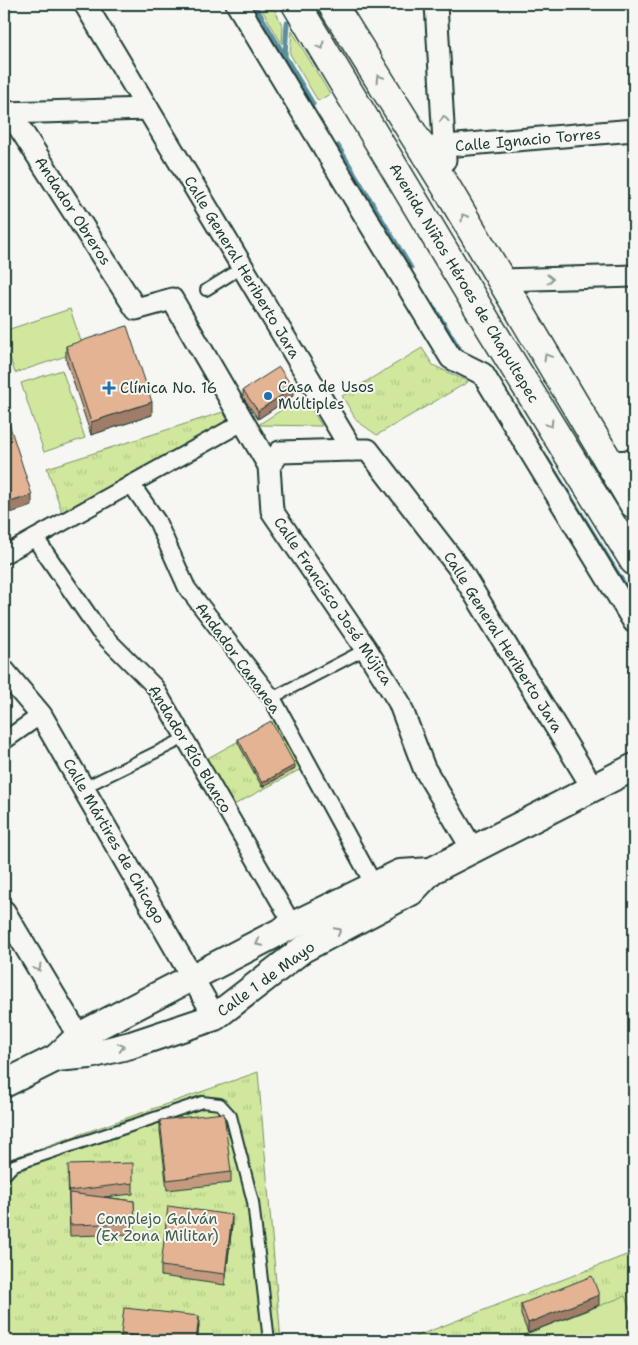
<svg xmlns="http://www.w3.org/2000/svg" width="638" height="1345" viewBox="0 0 638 1345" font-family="'Shantell Sans',sans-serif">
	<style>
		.park { fill: url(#park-tufts); stroke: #789268 }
		.garden { fill: #d0e79d; stroke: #789268 }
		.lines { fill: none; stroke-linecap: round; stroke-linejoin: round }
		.stream { stroke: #5c8f9e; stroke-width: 5 }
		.service-casing { stroke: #1f3d34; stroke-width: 14 }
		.pedestrian-casing { stroke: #1f3d34; stroke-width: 20 }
		.minor-casing { stroke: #1f3d34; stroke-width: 25 }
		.tertiary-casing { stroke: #1f3d34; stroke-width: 30 }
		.secondary-casing { stroke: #1f3d34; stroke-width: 31 }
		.service { stroke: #f6f6f2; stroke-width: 10 }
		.pedestrian { stroke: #f6f6f2; stroke-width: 16 }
		.minor { stroke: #f6f6f2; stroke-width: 21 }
		.tertiary { stroke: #f6f6f2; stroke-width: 26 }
		.secondary { stroke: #f6f6f2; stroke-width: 28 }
		.wall { fill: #c39a7f; stroke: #1f3d34 }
		.shaded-wall { fill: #9f7d68; stroke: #1f3d34 }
		.building { fill: #e3b394; stroke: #1f3d34 }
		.oneway { stroke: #8a9a93 }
		.poi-dot { fill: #1f6fb2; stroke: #f6f6f2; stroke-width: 2 }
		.labels { text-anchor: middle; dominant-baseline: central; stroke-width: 4; stroke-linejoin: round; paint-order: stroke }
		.street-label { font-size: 15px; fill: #1f3d34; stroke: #f6f6f2 }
		.poi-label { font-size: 15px; fill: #1f3d34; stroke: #f6f6f2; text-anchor: start }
		.park-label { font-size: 15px; fill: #425f49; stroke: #f6f6f2 }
	</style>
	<defs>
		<pattern id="park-tufts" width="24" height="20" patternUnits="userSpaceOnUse" patternTransform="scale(1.25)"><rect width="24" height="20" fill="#d0e79d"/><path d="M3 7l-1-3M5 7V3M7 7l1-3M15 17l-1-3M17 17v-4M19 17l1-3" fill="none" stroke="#b2c788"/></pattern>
	</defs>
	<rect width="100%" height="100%" fill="#f6f6f2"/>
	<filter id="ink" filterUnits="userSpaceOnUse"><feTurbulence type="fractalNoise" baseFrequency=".02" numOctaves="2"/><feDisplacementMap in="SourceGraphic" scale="10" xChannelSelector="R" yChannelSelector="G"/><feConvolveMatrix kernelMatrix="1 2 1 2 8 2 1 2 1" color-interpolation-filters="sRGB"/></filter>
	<g filter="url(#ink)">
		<!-- park -->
		<g class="park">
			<path d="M422,348L433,365L468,382L377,435L357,421L342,396Z"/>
			<path d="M223,412L229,423L63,515L47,468Z"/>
			<path d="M275,721L301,769L232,806L206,759Z"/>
			<path d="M258,1072L281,1341H4V1161Z"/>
			<path d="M634,1252V1341H404Z"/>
		</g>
		<!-- garden -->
		<g class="garden">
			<path d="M261,8H274L283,27L282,44Z"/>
			<path d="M292,31L330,94L318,101L290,54Z"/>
			<path d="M70,309L84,350L15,373L4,340V331Z"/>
			<path d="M62,370L85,438L44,452L21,383Z"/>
			<path d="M303,396L322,426L258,425Z"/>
			<path d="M625,1296L634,1320V1341H507Z"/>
		</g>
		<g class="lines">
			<!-- stream -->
			<g class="stream">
				<path d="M257,9L313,104"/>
				<path d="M285,55L287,23"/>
				<path d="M338,146L411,268"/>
				<path d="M433,306L463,355"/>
				<path d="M547,459L634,600"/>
			</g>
			<!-- service casing -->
			<g class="service-casing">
				<g id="service">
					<path d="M206,290L243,267"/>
					<path d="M272,698L366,649"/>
					<path d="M83,788L185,738"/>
					<path d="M4,1176L14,1165L202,1102L220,1104L231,1116L253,1202L269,1341"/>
				</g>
			</g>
			<!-- pedestrian casing -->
			<g class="pedestrian-casing">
				<g id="pedestrian">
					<path d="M131,484L157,521L187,588L272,698L374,885"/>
					<path d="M35,538L99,631L155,687L293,925"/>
					<path d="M4,555L243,422"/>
					<path d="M4,741L41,715"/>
				</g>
			</g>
			<!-- minor casing -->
			<g class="minor-casing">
				<g id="minor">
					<path d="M85,4L352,450H368L459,568L593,788"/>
					<path d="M237,4L451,358L483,374L634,622"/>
					<path d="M436,4L445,160"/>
					<path d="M4,113L148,109"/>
					<path d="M10,113L136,309L172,299L269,466L272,511L366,649L399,702L424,768L473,850"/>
					<path d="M422,148L634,130"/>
					<path d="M501,280L634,276"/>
					<path d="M609,462L634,461"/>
					<path d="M269,466L280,452L352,450"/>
					<path d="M4,671L41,715L215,1017"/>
					<path d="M4,911L87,1050"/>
				</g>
			</g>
			<!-- tertiary casing -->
			<g class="tertiary-casing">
				<g id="tertiary">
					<path d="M56,1058L90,1055L131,1045L215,1017L303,949L411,892L431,871L634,767"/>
					<path d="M4,1084L56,1058L79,1036L293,925L400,873L431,871"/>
				</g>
			</g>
			<!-- secondary casing -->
			<g class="secondary-casing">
				<g id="secondary">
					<path d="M296,4L491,329L634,561"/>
					<path d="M332,4L445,185L634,504"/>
				</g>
			</g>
			<!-- service -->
			<use href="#service" class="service"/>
			<!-- pedestrian -->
			<use href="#pedestrian" class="pedestrian"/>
			<!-- minor -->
			<use href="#minor" class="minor"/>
			<!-- tertiary -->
			<use href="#tertiary" class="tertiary"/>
			<!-- secondary -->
			<use href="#secondary" class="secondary"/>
		</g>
		<!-- wall -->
		<g class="wall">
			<path d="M66,346L152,415L91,435L66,360Z"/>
			<path d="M243,390L293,396L258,419L243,397Z"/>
			<path d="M238,739L295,769L262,787L238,743Z"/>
			<path d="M160,1120L231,1172V1183L167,1190L160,1130Z"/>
			<path d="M68,1175L133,1183V1194L104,1197L134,1201L135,1234L70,1236Z"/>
			<path d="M232,1225L225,1285L161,1276V1266Z"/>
			<path d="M521,1304L599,1305L528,1333L521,1315Z"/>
			<path d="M199,1326L197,1341H121V1334Z"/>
		</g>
		<!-- shaded-wall -->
		<g class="shaded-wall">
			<path d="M293,388V396L258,419V411Z"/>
			<path d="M152,402V415L91,435V422Z"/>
			<path d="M32,495V506L4,515V504Z"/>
			<path d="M295,765V769L262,787V783Z"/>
			<path d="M232,1215V1225L225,1285V1274Z"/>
			<path d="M599,1295V1305L528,1333V1323Z"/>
			<path d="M199,1316V1326L197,1341H196Z"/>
		</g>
		<!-- building -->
		<g class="building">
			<path d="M127,326L152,402L91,422L66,346Z"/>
			<path d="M279,367L293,388L258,411L243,390Z"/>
			<path d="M4,408L32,495L4,504Z"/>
			<path d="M271,721L295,765L262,783L238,739Z"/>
			<path d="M224,1113L231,1172L167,1180L160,1120Z"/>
			<path d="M133,1163V1183L69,1191L68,1165Z"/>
			<path d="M69,1193L134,1201L135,1223L70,1225Z"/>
			<path d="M168,1206L232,1215L225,1274L161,1266Z"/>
			<path d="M592,1276L599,1295L528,1323L521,1304Z"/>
			<path d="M124,1308L199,1316L196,1341L156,1336V1338L121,1334Z"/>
		</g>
		<!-- one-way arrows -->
		<defs><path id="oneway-chevron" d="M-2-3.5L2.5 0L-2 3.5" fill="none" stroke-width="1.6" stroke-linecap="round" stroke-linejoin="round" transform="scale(1.25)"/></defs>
		<g class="oneway">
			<use href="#oneway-chevron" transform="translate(321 46) rotate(59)"/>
			<use href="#oneway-chevron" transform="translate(379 78) rotate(-122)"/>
			<use href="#oneway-chevron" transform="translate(444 119) rotate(-94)"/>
			<use href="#oneway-chevron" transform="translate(464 217) rotate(-121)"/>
			<use href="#oneway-chevron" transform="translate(550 279) rotate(-1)"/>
			<use href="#oneway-chevron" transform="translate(547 357) rotate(-121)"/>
			<use href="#oneway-chevron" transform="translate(550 424) rotate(58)"/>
			<use href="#oneway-chevron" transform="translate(338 931) rotate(-28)"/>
			<use href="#oneway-chevron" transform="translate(259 943) rotate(152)"/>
			<use href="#oneway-chevron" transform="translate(38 968) rotate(59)"/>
			<use href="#oneway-chevron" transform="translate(121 1047) rotate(-15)"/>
		</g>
	</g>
	<!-- markers -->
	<g class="poi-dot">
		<path d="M106.5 380.5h5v5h5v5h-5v5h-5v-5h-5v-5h5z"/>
		<circle cx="268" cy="396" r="5"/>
	</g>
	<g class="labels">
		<!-- street labels -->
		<g class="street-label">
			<text transform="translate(528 140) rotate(-5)">Calle Ignacio Torres</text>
			<text transform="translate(73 211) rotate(57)">Andador Obreros</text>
			<text transform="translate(242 267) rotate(59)">Calle General Heriberto Jara</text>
			<text transform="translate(464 283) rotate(59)">Avenida Niños Héroes de Chapultepec</text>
			<text transform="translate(333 601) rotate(56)">Calle Francisco José Mújica</text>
			<text transform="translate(503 642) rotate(58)">Calle General Heriberto Jara</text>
			<text transform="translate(238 658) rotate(54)">Andador Cananea</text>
			<text transform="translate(190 749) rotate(59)">Andador Río Blanco</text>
			<text transform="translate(114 841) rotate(60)">Calle Mártires de Chicago</text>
			<text transform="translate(266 979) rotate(-36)">Calle 1 de Mayo</text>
		</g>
		<!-- poi labels -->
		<g class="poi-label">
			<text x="278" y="387">Casa de Usos<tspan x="278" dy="17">Múltiples</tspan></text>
			<text x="120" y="388">Clínica No. 16</text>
		</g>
		<!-- park labels -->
		<g class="park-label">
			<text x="157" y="1219">Complejo Galván<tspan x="157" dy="17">(Ex Zona Militar)</tspan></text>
		</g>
	</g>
	<!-- margin -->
	<rect width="638" height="1345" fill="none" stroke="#f6f6f2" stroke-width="20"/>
	<rect x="10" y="10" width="618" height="1325" fill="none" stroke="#1f3d34" stroke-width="2" filter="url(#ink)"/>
</svg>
